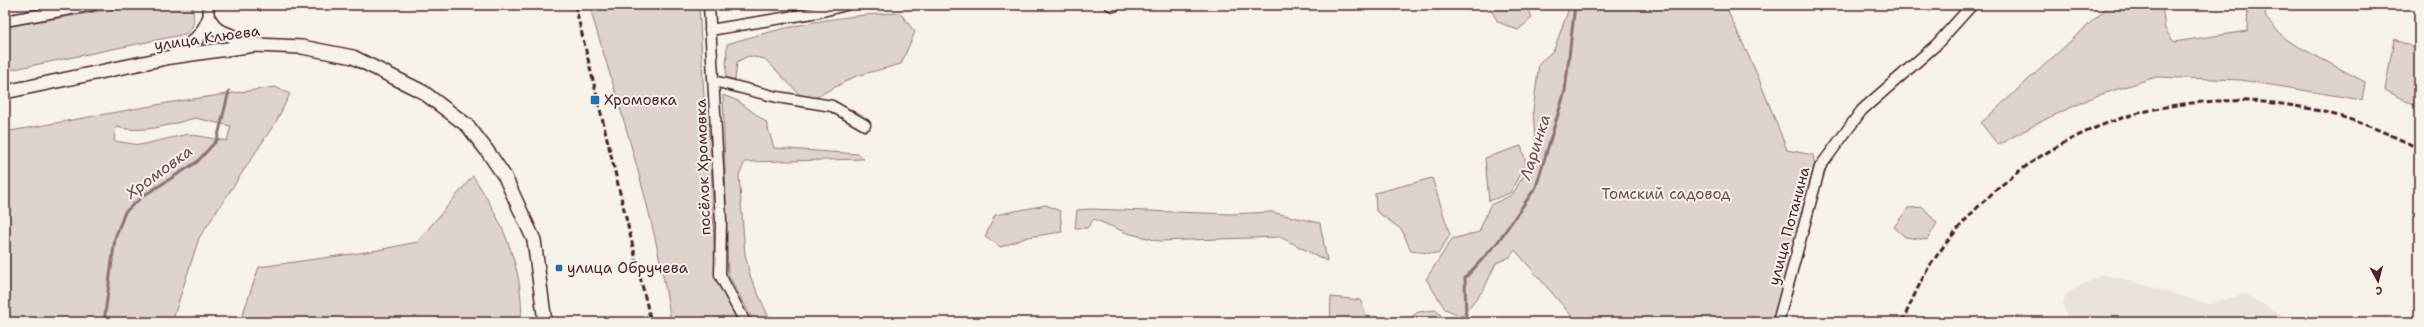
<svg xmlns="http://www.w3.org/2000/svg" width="2424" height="327" viewBox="0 0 2424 327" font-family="'Shantell Sans',sans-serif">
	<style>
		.built { fill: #eae3da }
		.green { fill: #ded4cc; stroke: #947a7c; fill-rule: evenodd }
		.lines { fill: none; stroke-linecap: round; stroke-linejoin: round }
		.stream { stroke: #8e7275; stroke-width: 3 }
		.minor-casing { stroke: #4a1f2b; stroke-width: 13 }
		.major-casing { stroke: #4a1f2b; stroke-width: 16 }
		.minor { stroke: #f7f3e8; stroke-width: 10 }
		.major { stroke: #f7f3e8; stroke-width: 13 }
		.rail { stroke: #4a1f2b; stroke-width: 3; stroke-dasharray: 6 3; stroke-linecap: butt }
		.poi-dot { fill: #1f6fb2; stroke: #f7f3e8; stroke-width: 1.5 }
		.labels { text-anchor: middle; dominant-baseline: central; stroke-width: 4; stroke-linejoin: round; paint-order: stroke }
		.street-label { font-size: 15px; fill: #4a1f2b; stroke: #f7f3e8 }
		.poi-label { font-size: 15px; fill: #4a1f2b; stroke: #f7f3e8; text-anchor: start }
		.park-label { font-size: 15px; fill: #6f4c53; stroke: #f7f3e8 }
		.water-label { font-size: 16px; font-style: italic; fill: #6c4950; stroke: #f7f3e8 }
	</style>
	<rect width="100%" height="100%" fill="#f7f3e8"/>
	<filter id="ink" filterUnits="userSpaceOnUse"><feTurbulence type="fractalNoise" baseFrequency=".025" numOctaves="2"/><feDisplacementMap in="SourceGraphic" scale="8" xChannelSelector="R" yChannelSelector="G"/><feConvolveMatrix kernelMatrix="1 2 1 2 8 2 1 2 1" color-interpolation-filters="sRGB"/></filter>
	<g filter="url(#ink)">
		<!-- built -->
		<path class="built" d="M2101,275L2120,278L2209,304L2245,294L2294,322H2068L2063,303L2066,294Z"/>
		<!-- green -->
		<g class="green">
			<path d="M137,5H192C194,17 196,26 186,34L5,71V27Z"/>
			<path d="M589,5H699L704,98L711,149L715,277L740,322H671C655,214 620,109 589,5Z"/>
			<path d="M1488,5H1527L1532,18L1518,30L1498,22Z"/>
			<path d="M1570,5H1725L1757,74L1787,150L1813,155L1816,170L1773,322H1577L1515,250L1510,257L1496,263L1484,289L1462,316L1445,309L1426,279L1452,239L1479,232L1490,205L1512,195L1536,155L1533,111L1539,63L1554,50Z"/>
			<path d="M2110,5H2162L2165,29L2174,42L2247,31L2248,5H2264L2266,18L2286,40L2365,82L2362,100L2241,80L2156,77L2096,96L2044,120L1998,145L1981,123Z"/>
			<path d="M900,13L915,32L901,64L856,76L807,102L765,59L748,56L737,62L735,80L726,77L727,44C787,26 837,15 900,13Z"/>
			<path d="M2394,39L2419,50V108L2385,90Z"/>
			<path d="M275,87L290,94L277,120L199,238L172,322H5V132L173,102ZM195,118L231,126L227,141L188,134L140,145L114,141L116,127C143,134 168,125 195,118Z"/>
			<path d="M723,95L738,101L766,122L774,148L858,154L864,159L745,162L739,175L745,254L750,276L771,322H754L728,274Z"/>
			<path d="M1521,146L1526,162L1510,193L1489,201L1485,158Z"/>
			<path d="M473,176C501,218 525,270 521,322H240L259,267L373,251L417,242Z"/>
			<path d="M1432,178L1450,235L1438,254L1411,251L1402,230L1376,211L1375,193Z"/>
			<path d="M1046,205L1060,211L1062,232L1028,237L1001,247L985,237L995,215Z"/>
			<path d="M1923,207L1937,223L1927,240L1905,237L1894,227L1908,208Z"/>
			<path d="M1091,209L1231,214L1271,212L1320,223L1327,261L1280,237L1159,241L1127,233L1094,219L1087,228H1075L1077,210Z"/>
			<path d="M1331,297L1360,300L1369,322H1330Z"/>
			<path d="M1435,310L1441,315L1438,322H1405L1418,312Z"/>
		</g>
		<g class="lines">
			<!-- stream -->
			<g class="stream">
				<path d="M260,10L262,5"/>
				<path d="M104,322L115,238L125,212L143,196L197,162L217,140L229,91"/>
				<path d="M1466,322L1465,278L1497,243L1536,187L1565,91L1575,5"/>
			</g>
			<!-- minor casing -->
			<g class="minor-casing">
				<g id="minor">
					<path d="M208,5L209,19"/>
					<path d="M709,5L721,221L720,275L745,322"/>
					<path d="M1110,5L1114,6"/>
					<path d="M5,21L93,5"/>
					<path d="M710,30L819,12L846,5"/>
					<path d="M714,81L777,97L832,106L865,125"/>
					<path d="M1778,322L1820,167L1862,110L1936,45L1972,5"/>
				</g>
			</g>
			<!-- major casing -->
			<g class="major-casing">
				<g id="major">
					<path d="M209,19L217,30L249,43"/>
					<path d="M177,53C193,43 202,36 209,19"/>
					<path d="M5,92L171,57L255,45L302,47L353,57L423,92L468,126L488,152L505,177L534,240L545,322"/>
				</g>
			</g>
			<!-- minor -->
			<use href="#minor" class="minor"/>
			<!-- major -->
			<use href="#major" class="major"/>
			<!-- rail -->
			<g class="rail">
				<path d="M575,5L651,322"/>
				<path d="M1902,322C1911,303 1920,281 1931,264C2043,99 2246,56 2419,149"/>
			</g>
		</g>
	</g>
	<!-- markers -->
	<g class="poi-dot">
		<rect x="590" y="95" width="10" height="10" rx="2"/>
		<rect x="555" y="264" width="8" height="8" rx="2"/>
	</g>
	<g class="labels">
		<!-- street labels -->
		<g class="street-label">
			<text transform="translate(207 38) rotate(-8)">улица Клюева</text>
			<text transform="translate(703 167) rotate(-92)">посёлок Хромовка</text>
			<text transform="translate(1789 226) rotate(-75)">улица Потанина</text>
		</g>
		<!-- poi labels -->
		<g class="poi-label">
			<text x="604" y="100">Хромовка</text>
			<text x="567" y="268">улица Обручева</text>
		</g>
		<!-- park labels -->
		<g class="park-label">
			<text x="1666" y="194">Томский садовод</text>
		</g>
		<!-- water labels -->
		<g class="water-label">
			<text transform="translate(1535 147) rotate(-72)">Ларинка</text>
			<text transform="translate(159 172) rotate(-36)">Хромовка</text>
		</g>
	</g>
	<!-- margin -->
	<rect width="2424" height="327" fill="none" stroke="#f7f3e8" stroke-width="20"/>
	<rect x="10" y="10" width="2404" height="307" fill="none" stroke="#4a1f2b" stroke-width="1.5" filter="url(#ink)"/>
	<!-- north arrow -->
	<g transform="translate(2378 281) rotate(173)" stroke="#f7f3e8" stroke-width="3" paint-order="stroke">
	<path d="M0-3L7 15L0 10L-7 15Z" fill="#4a1f2b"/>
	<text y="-6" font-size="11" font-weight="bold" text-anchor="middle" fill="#4a1f2b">С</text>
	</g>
</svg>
